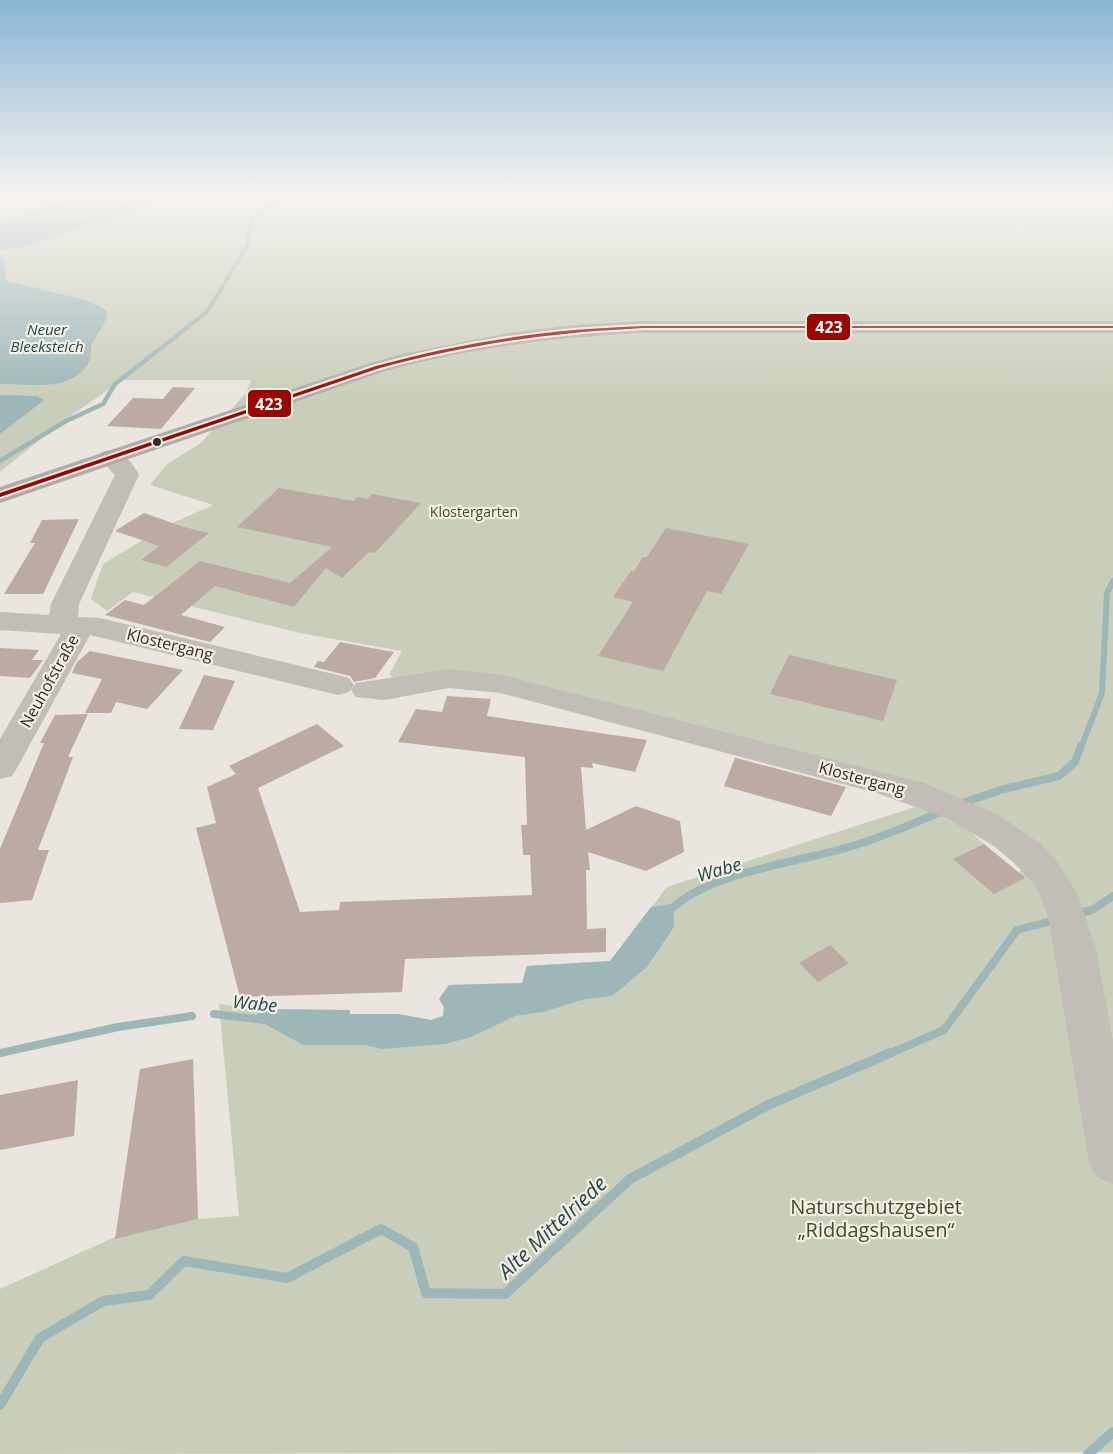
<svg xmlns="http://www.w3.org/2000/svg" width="1113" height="1454" viewBox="0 0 1113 1454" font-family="'Open Sans',sans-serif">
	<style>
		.green { fill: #c9ceba }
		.water { fill: #9db7b8 }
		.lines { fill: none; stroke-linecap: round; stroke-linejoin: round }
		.stream-far4 { stroke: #9db7b8; stroke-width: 4 }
		.stream-far3 { stroke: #9db7b8; stroke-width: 4.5 }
		.stream-far2 { stroke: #9db7b8; stroke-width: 6 }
		.stream-far1 { stroke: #9db7b8; stroke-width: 8 }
		.stream { stroke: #9db7b8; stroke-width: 10 }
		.building { fill: #bcaba2 }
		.minor { fill: #c2bdb7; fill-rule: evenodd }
		.major { fill: #b0aba7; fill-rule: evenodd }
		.bus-1-casing { stroke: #f6efe5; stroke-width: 4 }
		.bus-1 { fill: #9b0600; fill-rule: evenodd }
		.bus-dot { fill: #322b27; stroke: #f6efe5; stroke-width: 2 }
		.labels { text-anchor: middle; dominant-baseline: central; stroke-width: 4.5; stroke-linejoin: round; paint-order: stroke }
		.far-park-label { font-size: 14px; fill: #404d2d; stroke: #f6efe5 }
		.far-water-label { font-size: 15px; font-style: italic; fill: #21494e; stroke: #f6efe5 }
		.street-label { font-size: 16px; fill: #322b27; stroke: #f6efe5 }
		.water-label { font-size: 18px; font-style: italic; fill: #21494e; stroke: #f6efe5 }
		.near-park-label { font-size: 20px; fill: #404d2d; stroke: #f6efe5 }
		.near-water-label { font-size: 21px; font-style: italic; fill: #21494e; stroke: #f6efe5 }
		.line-badge { stroke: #f6efe5; stroke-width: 2 }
		.badge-label { font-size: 16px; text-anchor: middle; font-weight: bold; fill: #fff }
	</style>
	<rect width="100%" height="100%" fill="#eae5de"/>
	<!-- green -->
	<path class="green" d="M0,193H1113V1452L0,1454V1289L148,1222L118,1238L198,1219L239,1216L219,1004L258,1009L350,1010V1014H398L431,1020L443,1016L444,1007L439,999L449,985L522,983L527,966L610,961L667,887L918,806L963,826L1019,873L1024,864L930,786L507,678H395L389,675L402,651L300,633L133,592L107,611L91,599L103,564L164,527L213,505L150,485L167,464L201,443L246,393L251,380H122L59,424L0,472Z"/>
	<!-- water -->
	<g class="water">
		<path d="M82,193H113L109,197L117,201L151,200V204L118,218L89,224L57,237L26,247L0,250V224Z"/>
		<path d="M0,257H4L6,281L89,301L107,311C106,326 98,331 92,344C90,349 92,356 89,362C70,394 31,383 0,384Z"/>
		<path d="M0,395L36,396L43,399V401L0,434Z"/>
		<path d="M673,904L674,927L647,967L612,996L585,999L543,1012L515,1016L471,1037L445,1044L381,1049L366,1045H303L256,1019L258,1009L350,1010V1014H398L431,1020L443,1016L444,1007L439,999L449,985L522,983L527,966L610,961L651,907Z"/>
	</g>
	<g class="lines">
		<!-- stream-far4 -->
		<path class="stream-far4" d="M181,332L207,312L247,246L252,219L289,193"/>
		<!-- stream-far3 -->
		<path class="stream-far3" d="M0,461L66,421L103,404L115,384L183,331"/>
		<!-- stream-far2 -->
		<path class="stream-far2" d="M1081,748L1102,693L1107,593L1113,581"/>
		<!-- stream-far1 -->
		<g class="stream-far1">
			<path d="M959,804L1004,789L1059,776L1075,762L1081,746"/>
			<path d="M669,911C708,872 796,863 849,847C881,838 912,824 943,811"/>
			<path d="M1075,914L1092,910L1113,896"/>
			<path d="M214,1014L264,1020"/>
			<path d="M0,1053L118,1027L192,1016"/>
			<path d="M886,1055L944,1030L1017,930L1056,920"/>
		</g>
		<!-- stream -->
		<g class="stream">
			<path d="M0,1405L40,1338L103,1301L149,1295L184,1261L287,1278L381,1229L413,1247L426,1293L505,1294L630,1179L768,1105L890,1053"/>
			<path d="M1088,1454L1113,1432"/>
		</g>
	</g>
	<!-- building -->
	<g class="building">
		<path d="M173,387L195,388L161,429L107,426L133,398L163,399Z"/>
		<path d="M279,488L353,501L357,497L367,499L372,494L421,503L375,553L369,552L342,578L326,568L294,607L215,586L181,615L225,627L210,642L105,615L125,600L144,605L200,561L290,583L332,547L237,527Z"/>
		<path d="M144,513L184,527L209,533L166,567L141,560L159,546L115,531Z"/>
		<path d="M79,519L43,594H4L35,543H30L42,520Z"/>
		<path d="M666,528L749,544L721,594L707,591L663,671L598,656L633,602L613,597L631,571L634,572L643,557H647Z"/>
		<path d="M340,642L366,647L394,652L375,678L354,682L350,676L314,667L318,661L324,662Z"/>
		<path d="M0,648L39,650L32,660H43L30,678L0,676Z"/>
		<path d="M90,651L183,670L147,709L116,702L111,713H85L102,679L72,673L77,662Z"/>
		<path d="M789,655L897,680L883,721L770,694Z"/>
		<path d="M204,675L235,681L213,730L179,729Z"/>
		<path d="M447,696L491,699L487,716L647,740L635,772L592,763L593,768L581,767L586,830L636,806L680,821L684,852L646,871L588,852L590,870H586L587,929L606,928V952L405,959L402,992L240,997L196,828L216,823L207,787L236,774L229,766L317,724L344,746L258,788L300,912L339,910L340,902L532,895L530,855H523L522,836L521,825H527L525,757L398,742L416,709L442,712Z"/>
		<path d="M88,714L68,757H73L38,850H49L32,900L0,903V849L44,743H40L55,715Z"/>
		<path d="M735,758H736L846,787L831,816L724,786Z"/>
		<path d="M984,844L1023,876L1025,878L994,894L953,859Z"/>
		<path d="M830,945L849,963L818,982L799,963Z"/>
		<path d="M193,1059L198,1219L115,1239L140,1069Z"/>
		<path d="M78,1080L74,1136L0,1150V1095Z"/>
	</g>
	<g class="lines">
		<!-- minor -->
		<g class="minor">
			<path d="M110,450C125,453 132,462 139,475L79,604L78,617L100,618L338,675L349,678L354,685L349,692L338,695L90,635L17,768L12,776L0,779V739L61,634L0,630V612L49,615L51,604L115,475L98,457L102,452Z"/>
			<path d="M449,669L502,675L924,783L997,814L1041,844L1058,863L1078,895L1096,949L1113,1041V1184L1096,1177L1089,1162L1049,921L1041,897L1032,882L1014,863L994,846L948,819L877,793L500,693L449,688L384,700L356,697L351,690L356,683Z"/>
		</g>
		<!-- major -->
		<path class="major" d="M643,321H1113V333H643C555,337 470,348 385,371L0,503V487L371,363L403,354L509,333L576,325Z"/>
		<!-- bus-1 casing -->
		<g class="bus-1-casing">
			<path id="bus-1" d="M643,326H1113V328H643C620,330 597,330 574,333C509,339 443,351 380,368L0,497V493L376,366C441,348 508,336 574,330C597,328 620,327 643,326Z"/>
		</g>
		<!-- bus-1 -->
		<use href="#bus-1" class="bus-1"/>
	</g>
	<!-- sky -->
	<linearGradient id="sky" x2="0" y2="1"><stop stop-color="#8ab5d5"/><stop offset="0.49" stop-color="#f6f3f0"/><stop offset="1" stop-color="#f6f3f0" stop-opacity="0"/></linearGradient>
	<rect width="1113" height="397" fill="url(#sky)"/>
	<!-- markers -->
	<circle class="bus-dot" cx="157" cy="442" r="5"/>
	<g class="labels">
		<!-- far-park labels -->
		<g class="far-park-label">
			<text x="474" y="511">Klostergarten</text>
		</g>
		<!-- far-water labels -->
		<g class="far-water-label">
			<text x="47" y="329">Neuer<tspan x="47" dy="17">Bleeksteich</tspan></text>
		</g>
		<!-- street labels -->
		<g class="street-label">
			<text transform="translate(170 644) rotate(14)">Klostergang</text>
			<text transform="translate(49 681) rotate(-61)">Neuhofstraße</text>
			<text transform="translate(862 778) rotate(15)">Klostergang</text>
		</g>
		<!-- water labels -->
		<g class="water-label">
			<text transform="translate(719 869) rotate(-16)">Wabe</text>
			<text transform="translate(255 1003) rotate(5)">Wabe</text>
		</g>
		<!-- near-park labels -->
		<g class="near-park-label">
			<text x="876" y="1206">Naturschutzgebiet<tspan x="876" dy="23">„Riddagshausen“</tspan></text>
		</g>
		<!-- near-water labels -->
		<g class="near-water-label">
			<text transform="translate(552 1227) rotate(-43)">Alte Mittelriede</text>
		</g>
	</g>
	<g class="line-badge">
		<rect x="806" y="313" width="45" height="28" rx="6" fill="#9b0600"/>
		<rect x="247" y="389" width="45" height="29" rx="6" fill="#9b0600"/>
	</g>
	<g class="badge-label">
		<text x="829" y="333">423</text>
		<text x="269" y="410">423</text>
	</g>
</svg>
